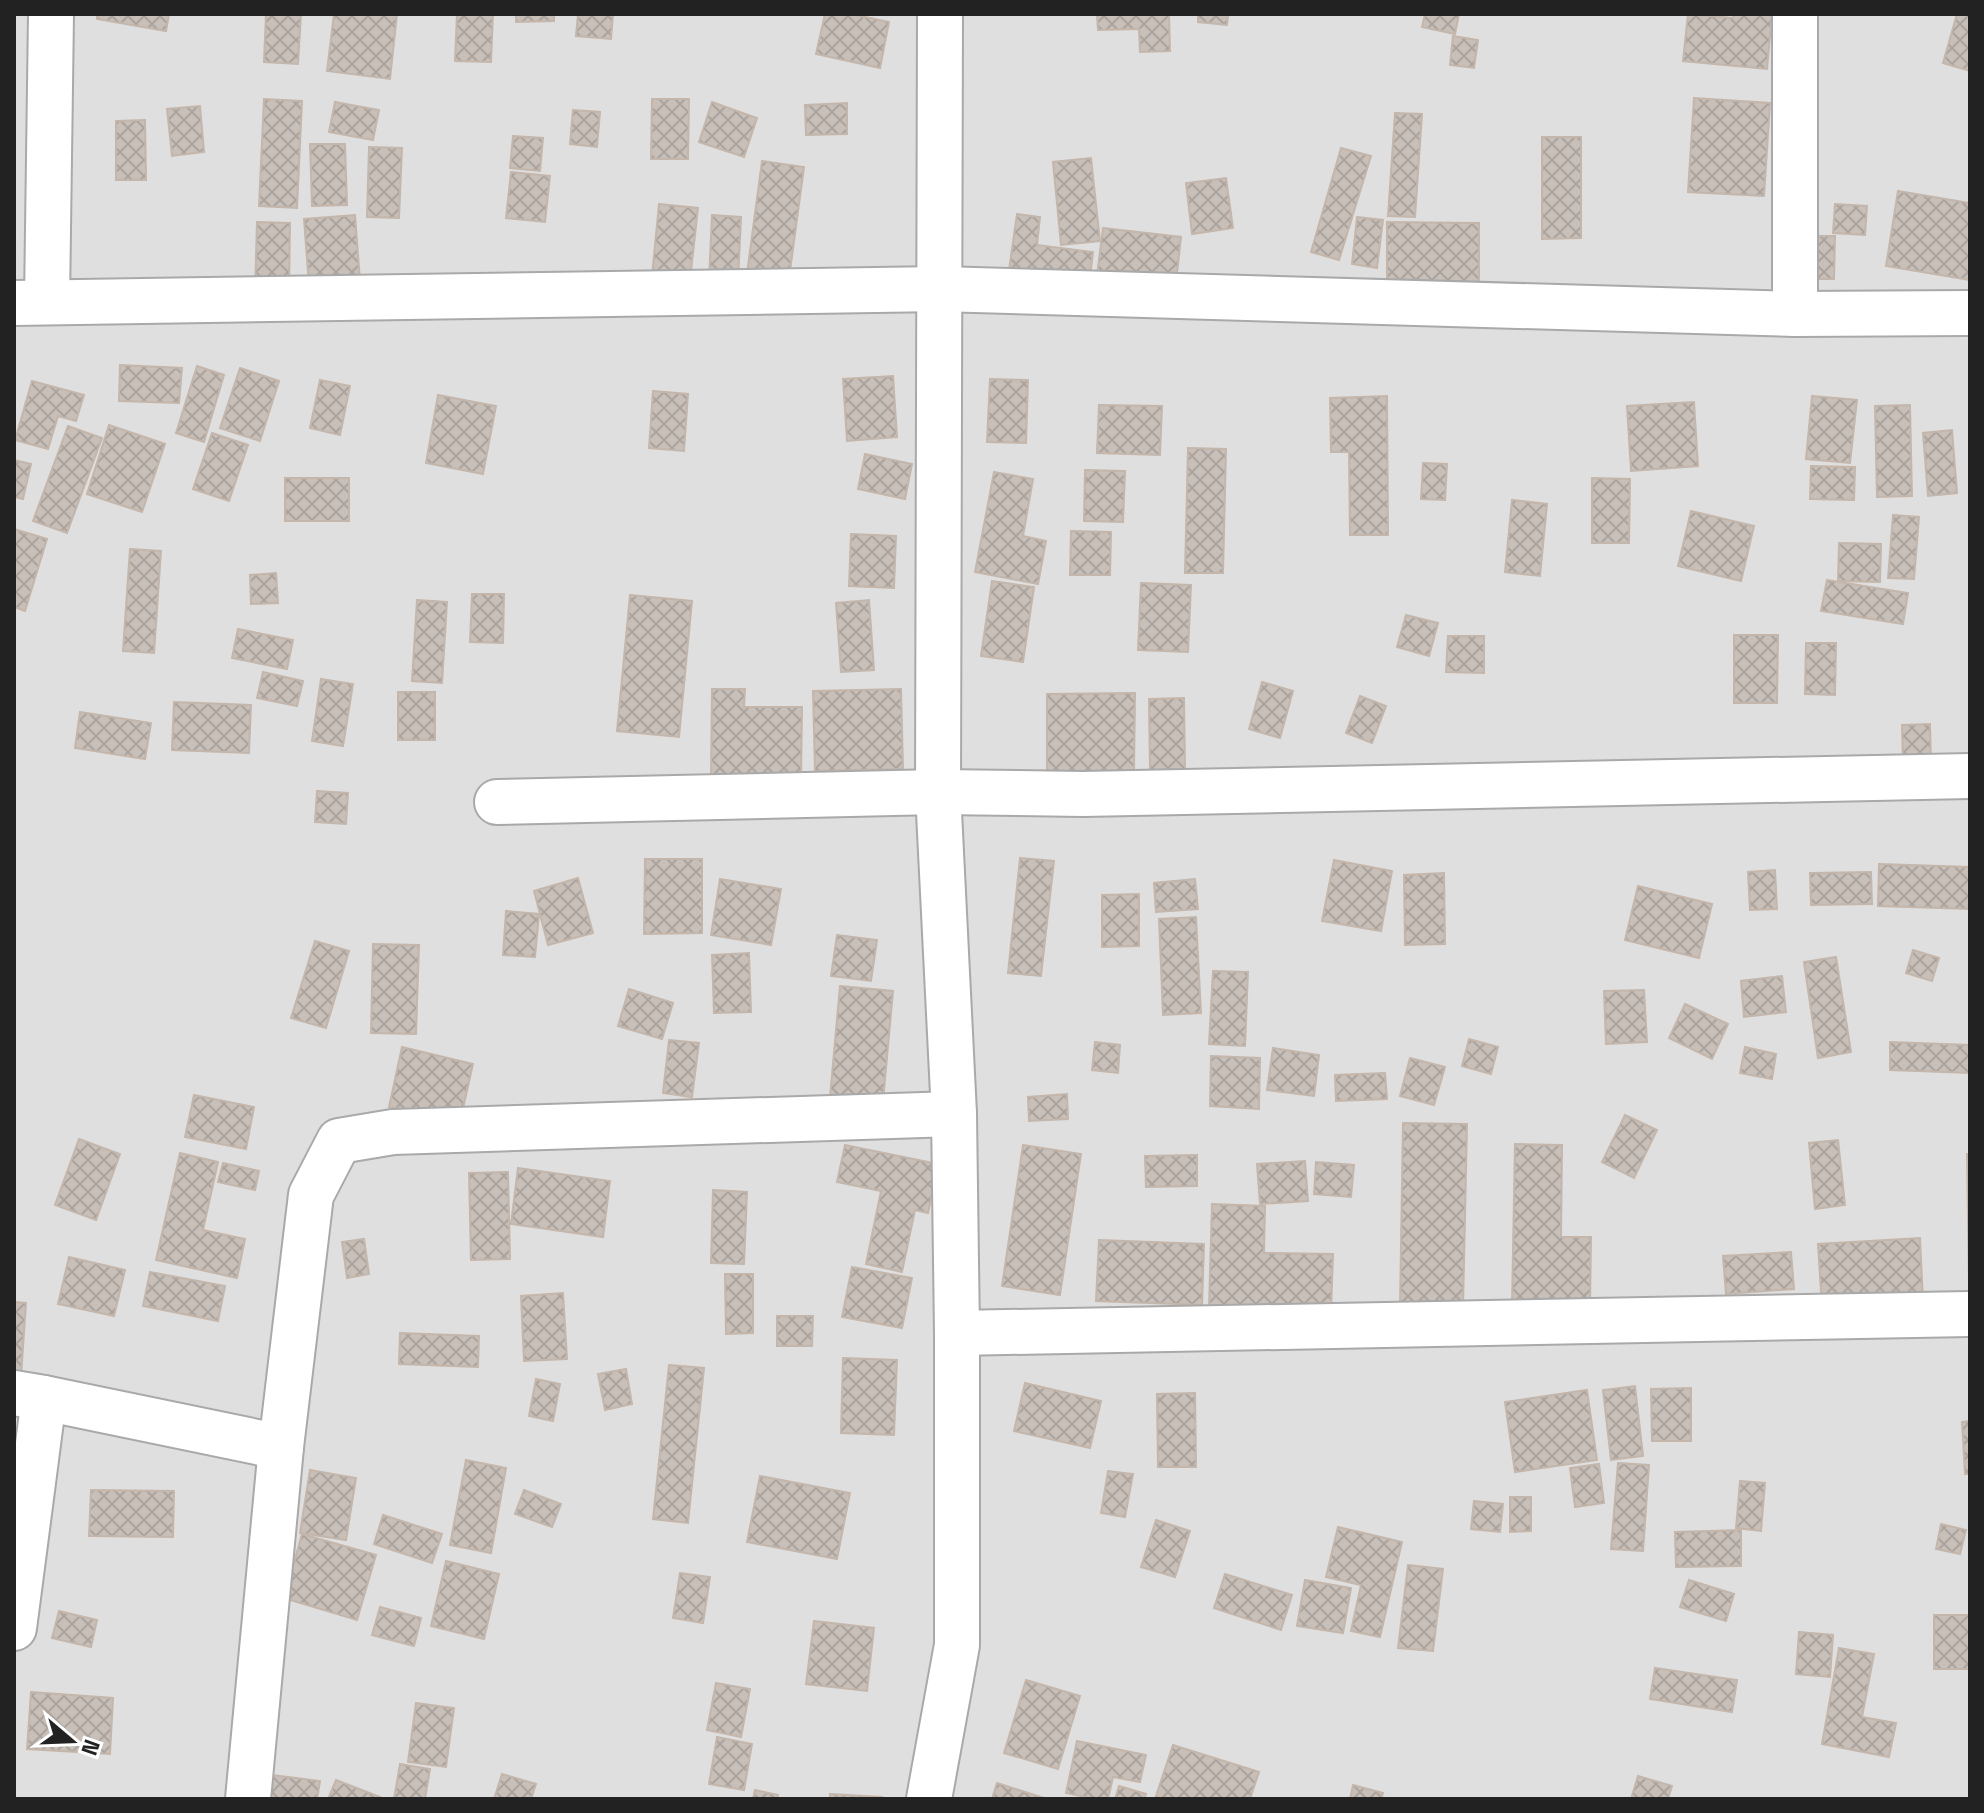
<svg xmlns="http://www.w3.org/2000/svg" width="1984" height="1813" viewBox="0 0 1984 1813" font-family="'Space Grotesk',sans-serif">
	<style>
		.residential { fill: #e0dfdf }
		.building { fill: url(#building-cross-hatch); stroke: #c4b6ab; stroke-width: 2 }
		.lines { fill: none; stroke-linecap: round; stroke-linejoin: round }
		.minor-casing { stroke: #a9a9a9; stroke-width: 48 }
		.minor { stroke: #fff; stroke-width: 44 }
	</style>
	<defs>
		<pattern id="building-cross-hatch" width="8" height="8" patternUnits="userSpaceOnUse" patternTransform="scale(2)"><rect width="8" height="8" fill="#c7bfb8"/><path d="M0 0l8 8M0 8l8-8" fill="none" stroke="#aba49e"/></pattern>
	</defs>
	<rect width="100%" height="100%" fill="#f2efe9"/>
	<!-- residential -->
	<rect class="residential" x="14" y="14" width="1956" height="1785"/>
	<!-- building -->
	<g class="building">
		<path d="M97,14H169L166,31L97,19Z"/>
		<path d="M266,14H301L298,64L264,62Z"/>
		<path d="M334,14H397L390,79L327,71Z"/>
		<path d="M457,14H493L491,62L455,61Z"/>
		<path d="M516,14H554V21L516,22Z"/>
		<path d="M578,14H613L611,39L576,36Z"/>
		<path d="M825,14H851L889,22L880,68L816,54Z"/>
		<path d="M1097,14H1169L1170,51L1140,52L1139,29L1098,30Z"/>
		<path d="M1198,14H1228L1227,25L1198,22Z"/>
		<path d="M1425,14H1459L1455,34L1422,27Z"/>
		<path d="M1688,14L1733,18L1734,14H1772L1767,69L1683,61Z"/>
		<path d="M1957,14H1970V71L1943,63Z"/>
		<path d="M1453,36L1478,40L1474,68L1450,65Z"/>
		<path d="M1694,98L1770,103L1764,196L1688,192Z"/>
		<path d="M264,99L302,101L297,208L259,206Z"/>
		<path d="M652,99H689L688,159H651Z"/>
		<path d="M335,102L379,110L373,140L329,132Z"/>
		<path d="M712,102L757,118L744,157L699,142Z"/>
		<path d="M847,103V134L806,135L805,105Z"/>
		<path d="M200,106L204,152L172,156L167,109Z"/>
		<path d="M573,110L600,112L597,147L570,144Z"/>
		<path d="M1395,113L1422,114L1415,217L1388,216Z"/>
		<path d="M145,120L146,180H116V121Z"/>
		<path d="M513,136L543,138L540,171L510,168Z"/>
		<path d="M1542,137H1581V238L1542,239Z"/>
		<path d="M310,144H345L347,205L312,206Z"/>
		<path d="M369,147L402,148L399,218L367,217Z"/>
		<path d="M1341,148L1371,156L1339,260L1311,252Z"/>
		<path d="M1091,158L1100,241L1061,245L1053,162Z"/>
		<path d="M762,161L804,167L788,286L746,281Z"/>
		<path d="M511,172L550,176L545,222L506,218Z"/>
		<path d="M1226,178L1233,228L1192,234L1186,183Z"/>
		<path d="M1898,191L1970,203V280L1886,266Z"/>
		<path d="M659,204L698,208L690,280L652,276Z"/>
		<path d="M1835,204L1867,206L1865,235L1833,233Z"/>
		<path d="M1017,214L1040,217L1037,245L1093,252L1088,294L1007,284Z"/>
		<path d="M355,215L360,281L309,285L304,219Z"/>
		<path d="M712,215L741,217L738,281L709,280Z"/>
		<path d="M1357,217L1383,220L1377,268L1352,264Z"/>
		<path d="M257,222L290,223L289,292H255Z"/>
		<path d="M1387,222L1479,223V288L1387,287Z"/>
		<path d="M1103,228L1181,237L1175,292L1096,283Z"/>
		<path d="M1802,236H1835L1834,279H1801Z"/>
		<path d="M120,365L182,368L179,403L119,401Z"/>
		<path d="M197,366L224,375L204,442L176,433Z"/>
		<path d="M240,368L279,381L260,441L220,428Z"/>
		<path d="M893,376L897,437L847,441L843,379Z"/>
		<path d="M990,379L1028,380L1026,443L987,442Z"/>
		<path d="M320,380L350,386L340,435L310,428Z"/>
		<path d="M32,381L84,395L76,421L58,416L48,449L15,440Z"/>
		<path d="M653,391L688,394L684,451L649,448Z"/>
		<path d="M438,395L496,406L483,474L426,463Z"/>
		<path d="M1387,396L1388,535H1350L1349,452H1331L1330,398Z"/>
		<path d="M1812,396L1857,400L1850,463L1806,459Z"/>
		<path d="M1694,402L1698,466L1631,471L1627,406Z"/>
		<path d="M1099,405L1162,406L1160,455L1097,453Z"/>
		<path d="M1910,405L1912,496L1877,497L1875,406Z"/>
		<path d="M109,425L165,444L142,512L87,494Z"/>
		<path d="M68,426L102,438L67,533L33,521Z"/>
		<path d="M1952,430L1957,493L1928,496L1923,433Z"/>
		<path d="M212,433L248,445L229,501L193,489Z"/>
		<path d="M1188,448L1226,449L1223,573H1185Z"/>
		<path d="M865,454L912,464L905,499L858,489Z"/>
		<path d="M14,460L31,464L23,499L14,497Z"/>
		<path d="M1423,463L1447,464L1445,500L1421,499Z"/>
		<path d="M1811,466L1855,467L1854,500L1810,499Z"/>
		<path d="M1085,470L1125,471L1123,522L1084,521Z"/>
		<path d="M994,472L1033,479L1023,536L1046,541L1038,584L975,572Z"/>
		<rect x="285" y="478" width="64" height="43"/>
		<path d="M1592,478L1630,479L1629,543H1592Z"/>
		<path d="M1512,500L1547,504L1540,576L1505,572Z"/>
		<path d="M1691,511L1754,526L1741,581L1678,566Z"/>
		<path d="M1893,515L1919,517L1914,579L1888,578Z"/>
		<path d="M14,529L47,539L25,611L14,607Z"/>
		<path d="M1071,531L1111,532L1110,575H1070Z"/>
		<path d="M851,534L896,536L894,588L849,586Z"/>
		<path d="M1839,543L1881,544L1880,582L1838,581Z"/>
		<path d="M130,549L161,551L154,653L123,651Z"/>
		<path d="M276,573L278,603L251,604L250,575Z"/>
		<path d="M1827,580L1908,593L1903,624L1821,611Z"/>
		<path d="M992,581L1034,587L1023,662L981,656Z"/>
		<path d="M1141,583L1191,585L1188,652L1138,650Z"/>
		<path d="M472,594H504L503,643L470,642Z"/>
		<path d="M630,595L692,601L679,737L617,731Z"/>
		<path d="M417,600L447,602L442,683L412,681Z"/>
		<path d="M869,600L874,670L841,672L836,603Z"/>
		<path d="M1406,615L1438,623L1429,656L1397,647Z"/>
		<path d="M238,629L293,640L287,669L232,658Z"/>
		<path d="M1734,635H1778L1777,703H1734Z"/>
		<path d="M1448,636H1484V673L1446,672Z"/>
		<path d="M1806,643H1836L1835,695L1805,694Z"/>
		<path d="M263,672L303,681L297,706L257,698Z"/>
		<path d="M321,679L353,684L343,746L312,741Z"/>
		<path d="M1262,682L1293,691L1280,738L1249,729Z"/>
		<path d="M712,689H745L744,707H802L801,780H711Z"/>
		<path d="M901,689L903,769L815,771L813,691Z"/>
		<rect x="398" y="692" width="37" height="48"/>
		<path d="M1135,693L1134,773H1047V694Z"/>
		<path d="M1360,696L1386,706L1372,743L1346,733Z"/>
		<path d="M1184,698L1185,771H1150L1149,699Z"/>
		<path d="M174,702L251,705L249,753L172,750Z"/>
		<path d="M80,712L151,723L145,759L75,748Z"/>
		<path d="M1930,724L1931,763L1903,764L1902,725Z"/>
		<path d="M317,791L348,793L346,824L315,822Z"/>
		<path d="M1020,858L1054,861L1041,976L1008,973Z"/>
		<path d="M645,859H702V933L644,934Z"/>
		<path d="M1334,860L1392,871L1381,931L1322,921Z"/>
		<path d="M1879,864L1970,867V909L1878,906Z"/>
		<path d="M1775,870L1777,909L1750,910L1748,872Z"/>
		<path d="M1871,872L1872,904L1811,905L1810,873Z"/>
		<path d="M1444,873L1445,944L1405,945L1404,875Z"/>
		<path d="M578,878L593,933L548,945L534,891Z"/>
		<path d="M720,879L781,889L771,945L711,935Z"/>
		<path d="M1195,879L1198,909L1156,912L1154,883Z"/>
		<path d="M1638,886L1712,904L1699,958L1625,940Z"/>
		<path d="M1139,894V946L1102,947V895Z"/>
		<path d="M506,911L539,914L535,957L503,955Z"/>
		<path d="M1196,917L1201,1013L1163,1015L1159,919Z"/>
		<path d="M837,935L877,940L871,981L831,976Z"/>
		<path d="M315,941L349,951L326,1028L291,1018Z"/>
		<path d="M373,944L419,945L416,1034L371,1033Z"/>
		<path d="M1913,950L1939,958L1932,981L1906,973Z"/>
		<path d="M749,953L751,1012L714,1013L712,955Z"/>
		<path d="M1836,957L1851,1052L1818,1058L1804,962Z"/>
		<path d="M1213,971L1248,972L1245,1046L1209,1044Z"/>
		<path d="M1782,976L1786,1012L1744,1017L1741,981Z"/>
		<path d="M840,986L893,991L883,1101L830,1097Z"/>
		<path d="M629,989L673,1003L662,1039L618,1026Z"/>
		<path d="M1644,990L1647,1042L1606,1044L1604,991Z"/>
		<path d="M1685,1004L1728,1024L1712,1059L1669,1038Z"/>
		<path d="M1469,1039L1498,1047L1491,1074L1462,1066Z"/>
		<path d="M669,1040L699,1043L692,1097L663,1093Z"/>
		<path d="M1095,1042L1120,1045L1118,1073L1092,1070Z"/>
		<path d="M1890,1042L1970,1045V1073L1890,1070Z"/>
		<path d="M402,1047L473,1064L460,1122L389,1107Z"/>
		<path d="M1745,1047L1776,1054L1772,1079L1740,1073Z"/>
		<path d="M1273,1048L1319,1055L1314,1096L1267,1090Z"/>
		<path d="M1211,1056L1260,1058L1259,1109L1210,1106Z"/>
		<path d="M1410,1058L1445,1067L1434,1105L1400,1096Z"/>
		<path d="M1385,1073L1387,1099L1336,1101L1335,1075Z"/>
		<path d="M1067,1094L1068,1119L1029,1121L1028,1097Z"/>
		<path d="M194,1095L254,1107L246,1149L185,1137Z"/>
		<path d="M1625,1115L1657,1130L1634,1178L1602,1162Z"/>
		<path d="M1403,1123L1467,1124L1463,1308L1400,1307Z"/>
		<path d="M79,1139L120,1154L96,1220L55,1205Z"/>
		<path d="M1838,1140L1845,1205L1815,1209L1809,1143Z"/>
		<path d="M1515,1144L1562,1145L1561,1237H1591L1590,1307L1512,1305Z"/>
		<path d="M845,1145L938,1164L928,1213L915,1210L902,1272L866,1264L881,1191L837,1182Z"/>
		<path d="M1023,1145L1081,1154L1060,1295L1002,1286Z"/>
		<path d="M180,1153L218,1162L203,1230L245,1239L237,1278L156,1260Z"/>
		<path d="M1967,1154H1970V1283H1969Z"/>
		<path d="M1197,1155V1186L1146,1187L1145,1156Z"/>
		<path d="M1305,1161L1308,1201L1260,1204L1257,1164Z"/>
		<path d="M1316,1162L1354,1165L1351,1197L1314,1194Z"/>
		<path d="M223,1163L259,1171L255,1190L218,1182Z"/>
		<path d="M518,1168L610,1181L603,1237L511,1224Z"/>
		<path d="M508,1172L510,1259L471,1260L469,1173Z"/>
		<path d="M713,1190L747,1192L744,1264L711,1263Z"/>
		<path d="M1212,1204L1265,1206L1264,1253L1333,1254L1331,1310L1209,1307Z"/>
		<path d="M1920,1238L1923,1301L1822,1307L1818,1244Z"/>
		<path d="M364,1239L369,1274L347,1278L342,1242Z"/>
		<path d="M1099,1240L1204,1244L1202,1305L1096,1301Z"/>
		<path d="M1791,1252L1794,1289L1726,1294L1723,1256Z"/>
		<path d="M69,1257L125,1270L114,1316L58,1304Z"/>
		<path d="M852,1267L912,1278L902,1328L842,1317Z"/>
		<path d="M150,1272L225,1286L218,1321L143,1306Z"/>
		<path d="M725,1274H753V1333L726,1334Z"/>
		<path d="M563,1293L567,1359L524,1361L521,1296Z"/>
		<path d="M14,1302L26,1303L21,1377H14Z"/>
		<path d="M777,1316H813L812,1346H777Z"/>
		<path d="M400,1333L479,1336L478,1367L399,1364Z"/>
		<path d="M843,1358L897,1360L894,1435L841,1433Z"/>
		<path d="M669,1365L704,1368L688,1523L653,1519Z"/>
		<path d="M626,1369L632,1404L605,1410L598,1374Z"/>
		<path d="M536,1379L560,1384L553,1421L529,1416Z"/>
		<path d="M1025,1383L1101,1401L1090,1448L1014,1431Z"/>
		<path d="M1635,1386L1643,1456L1611,1460L1603,1390Z"/>
		<path d="M1691,1388V1441H1652L1651,1389Z"/>
		<path d="M1587,1390L1597,1460L1515,1472L1505,1402Z"/>
		<path d="M1195,1393L1196,1467H1158L1157,1394Z"/>
		<path d="M1970,1421V1474H1965L1962,1422Z"/>
		<path d="M466,1460L506,1468L491,1553L450,1545Z"/>
		<path d="M1618,1463L1649,1465L1643,1551L1611,1549Z"/>
		<path d="M1599,1464L1604,1503L1575,1507L1570,1468Z"/>
		<path d="M310,1470L356,1478L346,1540L300,1533Z"/>
		<path d="M1108,1471L1133,1474L1125,1517L1101,1513Z"/>
		<path d="M760,1476L850,1493L837,1559L747,1542Z"/>
		<path d="M1740,1481L1765,1483L1761,1531L1736,1528Z"/>
		<path d="M91,1490L174,1491L173,1537L89,1536Z"/>
		<path d="M524,1490L561,1504L552,1527L515,1514Z"/>
		<path d="M1510,1497H1531V1531L1510,1532Z"/>
		<path d="M1474,1501L1503,1504L1500,1532L1471,1529Z"/>
		<path d="M383,1515L442,1534L432,1563L374,1544Z"/>
		<path d="M1156,1520L1190,1531L1175,1577L1141,1567Z"/>
		<path d="M1941,1524L1966,1530L1960,1554L1936,1549Z"/>
		<path d="M1338,1527L1402,1542L1380,1637L1351,1631L1361,1585L1326,1577Z"/>
		<path d="M1741,1530V1566L1676,1567L1675,1532Z"/>
		<path d="M302,1534L376,1555L357,1620L284,1598Z"/>
		<path d="M446,1561L499,1574L484,1639L431,1626Z"/>
		<path d="M1408,1565L1443,1569L1433,1651L1398,1648Z"/>
		<path d="M680,1573L710,1577L703,1623L673,1618Z"/>
		<path d="M1225,1574L1292,1595L1281,1630L1214,1608Z"/>
		<path d="M1305,1580L1351,1588L1343,1633L1297,1626Z"/>
		<path d="M1689,1580L1734,1594L1726,1621L1680,1607Z"/>
		<path d="M380,1607L421,1618L414,1646L372,1635Z"/>
		<path d="M59,1611L97,1620L91,1647L52,1638Z"/>
		<rect x="1934" y="1615" width="36" height="54"/>
		<path d="M814,1621L874,1628L867,1691L806,1684Z"/>
		<path d="M1799,1632L1833,1635L1830,1677L1796,1674Z"/>
		<path d="M1839,1648L1874,1654L1862,1717L1896,1723L1889,1757L1822,1744Z"/>
		<path d="M1655,1668L1737,1680L1732,1712L1650,1699Z"/>
		<path d="M1026,1680L1080,1696L1058,1769L1004,1753Z"/>
		<path d="M716,1683L750,1689L741,1737L707,1730Z"/>
		<path d="M31,1692L113,1698L110,1754L27,1749Z"/>
		<path d="M416,1703L454,1708L446,1767L408,1762Z"/>
		<path d="M717,1737L752,1744L744,1790L709,1784Z"/>
		<path d="M1077,1741L1146,1755L1140,1782L1113,1777L1108,1799H1095L1066,1793Z"/>
		<path d="M1173,1745L1259,1772L1250,1799H1155Z"/>
		<path d="M400,1764L430,1769L425,1799H394Z"/>
		<path d="M502,1774L536,1784L531,1799H494Z"/>
		<path d="M272,1775L320,1781L317,1799H269Z"/>
		<path d="M1638,1776L1672,1786L1668,1799H1631Z"/>
		<path d="M336,1780L380,1797V1799H328Z"/>
		<path d="M997,1783L1047,1799H992Z"/>
		<path d="M1353,1785L1383,1793L1381,1799H1350Z"/>
		<path d="M1119,1786L1146,1794L1144,1799H1115Z"/>
		<path d="M755,1790L778,1795L777,1799H753Z"/>
		<path d="M830,1794L882,1797V1799H830Z"/>
	</g>
	<g class="lines">
		<!-- minor casing -->
		<g class="minor-casing">
			<g id="minor">
				<path d="M1795,14V314"/>
				<path d="M47,302L51,14"/>
				<path d="M14,303L940,289L1795,314L1970,313"/>
				<path d="M497,802L938,792L1083,794L1970,776"/>
				<path d="M957,1333L1970,1314"/>
				<path d="M14,1393L44,1398L281,1447"/>
				<path d="M14,1628L44,1398"/>
				<path d="M248,1799L281,1447L311,1195L339,1141L393,1132L954,1114"/>
				<path d="M929,1799L957,1645V1333L954,1114L938,792L940,14"/>
			</g>
		</g>
		<!-- minor -->
		<use href="#minor" class="minor"/>
	</g>
	<!-- border -->
	<rect width="1984" height="1813" fill="none" stroke="#222222" stroke-width="32"/>
	<!-- north arrow -->
	<g transform="translate(72 1741) rotate(109)" stroke="#ffffff" stroke-width="6" paint-order="stroke">
	<path d="M0-6L14 30L0 20L-14 30Z" fill="#222222"/>
	<text y="-12" font-size="22" font-weight="bold" text-anchor="middle" fill="#222222">N</text>
	</g>
</svg>
